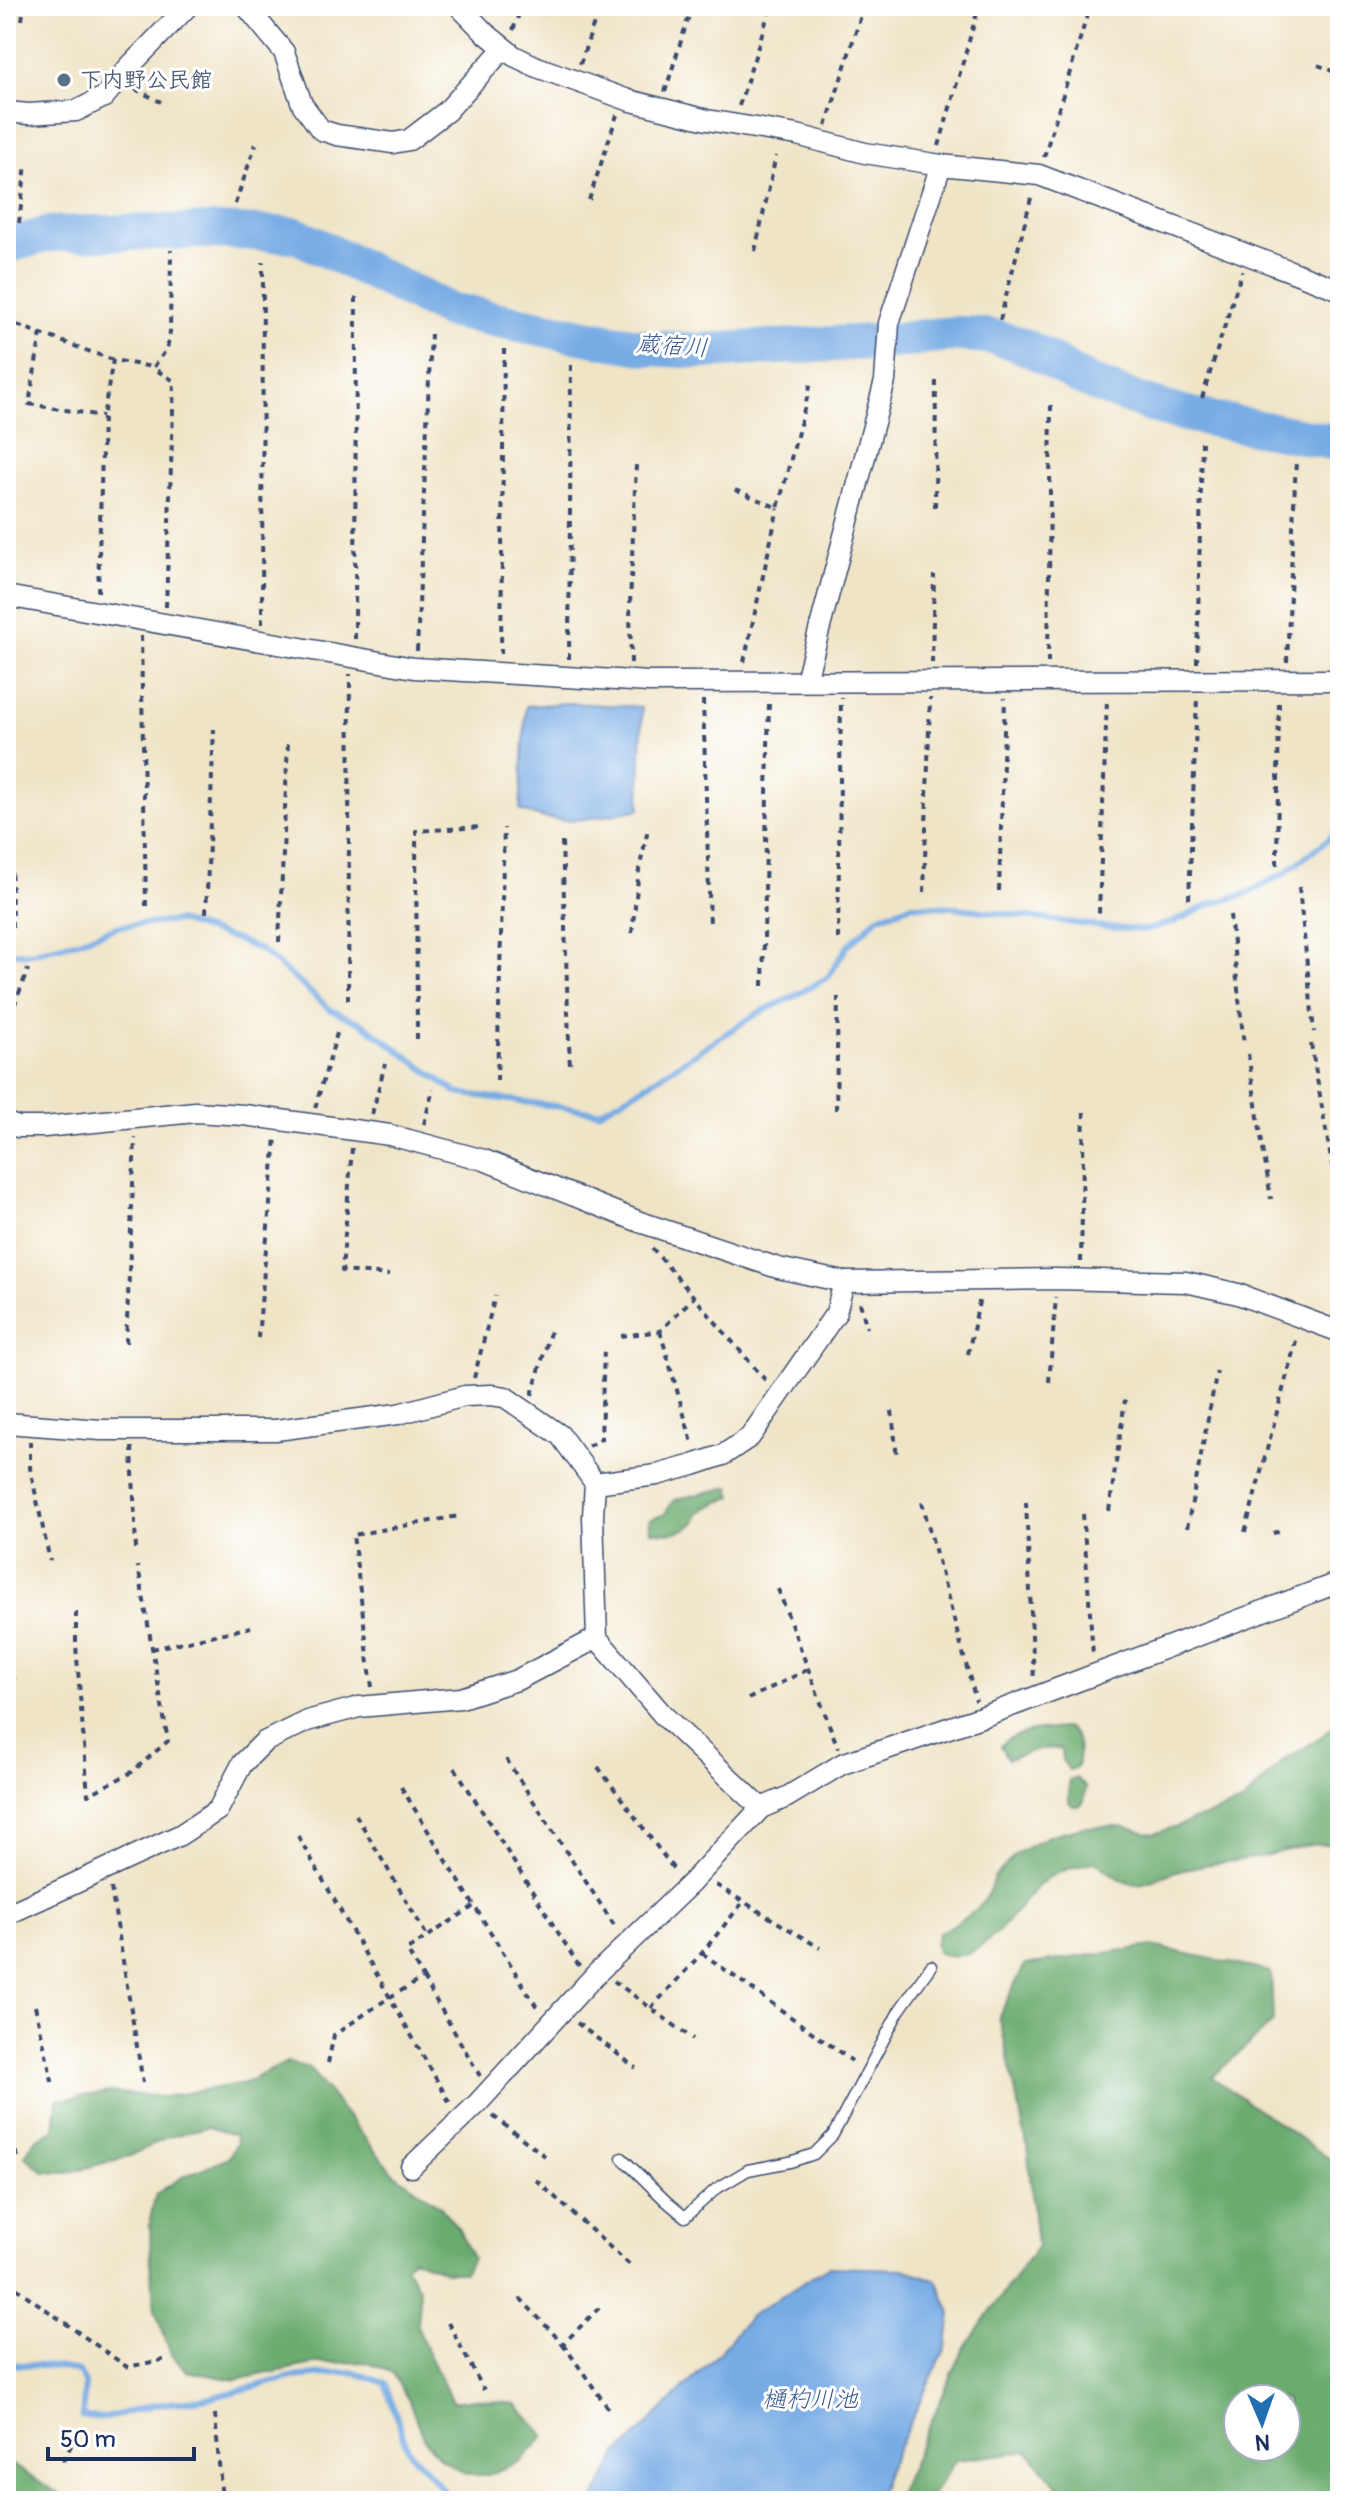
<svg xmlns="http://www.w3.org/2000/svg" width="1346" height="2507" viewBox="0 0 1346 2507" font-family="Pangolin,'Klee One',sans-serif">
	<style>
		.forest { fill: #6bab6e; stroke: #436d66; stroke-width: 2; fill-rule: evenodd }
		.water { fill: #77abe4; stroke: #496da1; stroke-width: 2 }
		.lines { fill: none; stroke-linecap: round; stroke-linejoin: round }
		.stream { stroke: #77abe4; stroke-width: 6 }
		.river { stroke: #77abe4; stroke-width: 36 }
		.lane-casing { stroke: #3b4a6e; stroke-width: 13 }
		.street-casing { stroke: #3b4a6e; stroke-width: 23 }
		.path { stroke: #3b4a6e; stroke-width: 4; stroke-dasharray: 6 6; stroke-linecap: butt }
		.lane { stroke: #fff; stroke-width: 10 }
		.street { stroke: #fff; stroke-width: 20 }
		.service-dot { fill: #5c6f8a; stroke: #fff; stroke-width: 3 }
		.labels { text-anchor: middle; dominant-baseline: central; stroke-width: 6; stroke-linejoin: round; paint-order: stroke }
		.service-label { font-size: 22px; font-weight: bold; fill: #4e5e75; stroke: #fff; text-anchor: start }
		.water-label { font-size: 24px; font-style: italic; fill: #3b5a8d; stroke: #fff }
	</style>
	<rect width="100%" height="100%" fill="#fff"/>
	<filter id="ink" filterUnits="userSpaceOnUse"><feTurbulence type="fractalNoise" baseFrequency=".0125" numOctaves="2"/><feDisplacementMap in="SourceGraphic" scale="16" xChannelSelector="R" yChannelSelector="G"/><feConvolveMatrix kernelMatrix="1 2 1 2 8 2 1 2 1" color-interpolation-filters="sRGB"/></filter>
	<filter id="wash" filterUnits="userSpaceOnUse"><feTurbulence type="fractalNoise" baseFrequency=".006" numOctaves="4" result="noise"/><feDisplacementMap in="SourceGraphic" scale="32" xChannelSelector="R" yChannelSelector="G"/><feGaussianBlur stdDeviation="1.8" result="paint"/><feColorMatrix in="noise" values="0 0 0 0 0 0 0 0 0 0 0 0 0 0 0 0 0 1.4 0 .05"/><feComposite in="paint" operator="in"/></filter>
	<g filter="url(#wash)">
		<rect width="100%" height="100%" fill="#efe4c6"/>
		<!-- forest -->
		<g class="forest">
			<path d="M730,1487L733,1497C722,1501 711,1504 702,1511C694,1518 701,1513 695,1522C686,1534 664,1534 651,1531L649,1520L665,1514L671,1503L677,1499Z"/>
			<path d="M1340,1719V1845C1311,1840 1282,1853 1254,1858C1229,1862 1204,1864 1180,1870C1164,1874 1142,1889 1126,1882C1115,1878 1105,1868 1095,1861C1079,1866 1056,1871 1043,1882C1015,1905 983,1972 937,1952L935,1945L938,1934L975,1911L987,1896L994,1878L1016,1854L1050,1835L1083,1827L1121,1826L1154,1834L1242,1803L1284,1760L1319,1739Z"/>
			<path d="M1067,1728C1081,1735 1080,1752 1077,1767L1069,1770L1062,1760L1061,1750C1044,1745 1024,1754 1008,1759L1000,1746C1013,1730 1047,1729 1067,1728Z"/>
			<path d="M1076,1778L1086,1787L1084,1801L1079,1806H1073L1069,1802V1780Z"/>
			<path d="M1152,1946L1271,1972L1273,2022L1212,2077L1330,2159L1340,2162V2501H1070L1028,2451L956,2460L927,2501H895L963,2350L1037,2246L1027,2145L999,2016L1025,1965ZM1286,2399V2447H1238V2399Z"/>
			<path d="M287,2062L309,2068L392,2172L439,2205L461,2232L472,2259L464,2272H446L412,2258L405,2266L420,2289L417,2324L424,2344L452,2402L475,2399L516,2404L545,2436L521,2461L488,2475H467L441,2459L423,2438L409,2401L392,2372L366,2362L318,2363L235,2380L187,2371L171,2355L155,2310L151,2271L150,2219L156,2194L183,2177L229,2157L237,2143L235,2135L207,2127L168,2137L130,2156L67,2173L44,2172L25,2156L34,2140L54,2130L57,2100L109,2092L163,2097L245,2083Z"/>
			<path d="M6,2461L71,2501H6Z"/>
		</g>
		<!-- water -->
		<g class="water">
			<path d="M570,703L642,707L640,809C597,817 563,829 520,810L526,706Z"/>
			<path d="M828,2267L903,2269L937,2280L951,2313L947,2345L888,2469L877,2501H593L618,2454L719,2353L749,2317Z"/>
		</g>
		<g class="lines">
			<!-- stream -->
			<g class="stream">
				<path d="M6,949L12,952L26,954L75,942L120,926L178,921L237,940L262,951L331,1010L363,1024L457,1093L599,1112L640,1089L758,1013L793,997L828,977L847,947L878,917L912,905L952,907L1112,928L1146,930L1174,922L1211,904L1246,894L1285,873L1330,838L1340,823"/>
				<path d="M6,2364L57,2367L79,2372L85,2384L82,2417L106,2418L154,2405L210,2398L292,2377L352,2372L385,2383L408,2450L453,2501"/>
			</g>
			<!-- river -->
			<path class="river" d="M6,246L49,234L218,231L296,235L448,310L596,339L649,348L702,351L905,340C941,333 973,331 1008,341C1036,348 1059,368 1085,380C1110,391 1139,401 1166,409C1223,424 1282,430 1340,444"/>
		</g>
	</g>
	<g filter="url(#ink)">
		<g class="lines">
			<!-- lane casing -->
			<g class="lane-casing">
				<path id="lane" d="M622,2158L666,2201L685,2217L716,2189L748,2170L790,2162L814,2154L833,2135L899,2011L931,1966"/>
			</g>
			<!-- street casing -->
			<g class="street-casing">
				<g id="street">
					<path d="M246,6L284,52L302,104L321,130L337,135L393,143L409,140L447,111L503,49"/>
					<path d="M459,6L484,32L514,56L537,67L628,100L707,120L797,135L865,153L941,165L1039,175L1340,290"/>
					<path d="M6,112L29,114L76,111L104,97L128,68L188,6"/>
					<path d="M6,596L414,668L649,682L1340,680"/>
					<path d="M806,680L885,381L889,323L941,165"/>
					<path d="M6,1123L18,1127H44L195,1112L244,1115L390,1135L484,1160L640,1222L778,1268L844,1282L1056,1279L1186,1282L1238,1294L1340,1332"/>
					<path d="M6,1423L101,1430H276L398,1414L465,1396L491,1395L505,1397L560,1435L595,1483L593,1516L597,1638L663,1715L761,1808L787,1797L842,1764L990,1714L1340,1582"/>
					<path d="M595,1483L657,1475L693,1465L723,1455L750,1437L836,1313L844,1282"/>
					<path d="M6,1915L180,1835L218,1810L242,1764L264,1742L307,1721L359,1707L461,1698L517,1680L597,1638"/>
					<path d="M411,2167L477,2104L595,1975L691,1883L761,1808"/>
				</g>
			</g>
			<!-- path -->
			<g class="path">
				<path d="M1323,9L1324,6"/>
				<path d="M22,20L24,6"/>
				<path d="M513,30L522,6"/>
				<path d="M580,64L600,6"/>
				<path d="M1318,65L1340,74"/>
				<path d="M135,89L161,102"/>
				<path d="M665,92L692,6"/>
				<path d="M739,106L771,6"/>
				<path d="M826,126L864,6"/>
				<path d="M939,146L979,6"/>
				<path d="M1044,157L1090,6"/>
				<path d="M589,200L617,115"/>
				<path d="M235,204L256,144"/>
				<path d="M19,223L26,164"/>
				<path d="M755,251L776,156"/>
				<path d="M1000,320L1032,194"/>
				<path d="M6,321L113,360L152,367"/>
				<path d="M41,333L29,404L102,416"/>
				<path d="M1202,398L1242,271"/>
				<path d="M735,490L778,508L812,379"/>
				<path d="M935,507L936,377"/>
				<path d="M98,592L103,417L113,360"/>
				<path d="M166,607L174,381L153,368L167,349L170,332L171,250"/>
				<path d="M262,624L263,262"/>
				<path d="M141,636L146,906"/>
				<path d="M355,639L356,293"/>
				<path d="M417,651L431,334"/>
				<path d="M501,654L504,349"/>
				<path d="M569,659L571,361"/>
				<path d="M744,662L778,508"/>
				<path d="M1287,662L1296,460"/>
				<path d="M631,663L630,604L636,465"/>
				<path d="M932,663L934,575"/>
				<path d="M1048,663L1051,403"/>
				<path d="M1197,663L1202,442"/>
				<path d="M703,700L710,925"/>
				<path d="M10,729L12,931"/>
				<path d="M562,842L570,1069"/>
				<path d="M1277,865L1279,699"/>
				<path d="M1299,887L1314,1032"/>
				<path d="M999,891L1005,698"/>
				<path d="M924,892L930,698"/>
				<path d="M1189,899L1197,698"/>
				<path d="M206,913L214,729"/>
				<path d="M1099,913L1107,699"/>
				<path d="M1230,915L1244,1045"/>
				<path d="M632,933L639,870L648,829"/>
				<path d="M838,939L841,698"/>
				<path d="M279,942L288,742"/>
				<path d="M763,986L769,700"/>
				<path d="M348,1000L350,674"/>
				<path d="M6,1028L28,969"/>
				<path d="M417,1039L416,831L480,827"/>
				<path d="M1311,1044L1340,1211"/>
				<path d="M1248,1054L1271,1199"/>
				<path d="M497,1081L504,828"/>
				<path d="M315,1108L338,1030"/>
				<path d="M836,1110L838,997"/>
				<path d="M372,1114L385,1064"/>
				<path d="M424,1124L433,1089"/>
				<path d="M352,1148L342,1271L389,1275"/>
				<path d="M6,1212L11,1143"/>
				<path d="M652,1248L766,1381"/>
				<path d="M1081,1262L1084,1108"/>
				<path d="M860,1303L867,1328"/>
				<path d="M660,1331L693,1446"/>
				<path d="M621,1336L660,1331L694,1297"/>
				<path d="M258,1338L276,1137"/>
				<path d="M126,1343L135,1138"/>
				<path d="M968,1354L980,1297"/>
				<path d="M474,1378L495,1296"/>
				<path d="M1049,1382L1056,1297"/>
				<path d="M532,1395L551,1329"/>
				<path d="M892,1411L897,1458"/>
				<path d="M30,1441V1468L50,1561"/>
				<path d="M588,1446L601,1439L604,1348"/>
				<path d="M132,1447L136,1549"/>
				<path d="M922,1502L976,1701"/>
				<path d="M1026,1502L1034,1680"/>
				<path d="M1109,1511L1125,1400"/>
				<path d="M1083,1514L1093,1655"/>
				<path d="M1187,1528L1217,1371"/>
				<path d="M1245,1532L1297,1337"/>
				<path d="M1273,1533L1282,1531"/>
				<path d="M778,1589L838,1748"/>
				<path d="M76,1612V1645L88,1795L132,1772L168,1741L138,1566"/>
				<path d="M152,1649L251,1627"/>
				<path d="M372,1687L353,1535L459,1516"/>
				<path d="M748,1699L807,1670"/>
				<path d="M506,1759L616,1928"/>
				<path d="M11,1764L14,1678"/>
				<path d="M598,1767L675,1871"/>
				<path d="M455,1768L579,1966"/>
				<path d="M401,1787L538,2009"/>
				<path d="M356,1815L427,1936"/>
				<path d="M298,1836L451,2105"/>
				<path d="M716,1885L820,1948"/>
				<path d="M111,1888L143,2083"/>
				<path d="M702,1953L852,2061"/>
				<path d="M423,1978L480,2076"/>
				<path d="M614,1981L693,2039"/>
				<path d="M35,2006L53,2085"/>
				<path d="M651,2008L702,1953L743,1902"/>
				<path d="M577,2023L636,2068"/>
				<path d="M328,2063L334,2035L390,1997L423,1978L407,1950L474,1906"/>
				<path d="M493,2116L545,2156"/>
				<path d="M6,2130L18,2157"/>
				<path d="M6,2163L15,2166L6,2278"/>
				<path d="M536,2180L631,2266"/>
				<path d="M6,2281L127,2367L167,2359"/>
				<path d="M520,2298L563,2344L601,2306"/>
				<path d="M448,2323L484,2390"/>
				<path d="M563,2344L608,2408"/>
				<path d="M215,2414L222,2501"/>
				<path d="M63,2461L78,2432"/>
			</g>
			<!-- lane -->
			<use href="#lane" class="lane"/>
			<!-- street -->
			<use href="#street" class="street"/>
		</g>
	</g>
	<!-- markers -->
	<circle class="service-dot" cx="64" cy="80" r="8"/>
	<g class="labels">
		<!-- service labels -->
		<g class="service-label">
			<text x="80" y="80">下内野公民館</text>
		</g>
		<!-- water labels -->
		<g class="water-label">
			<text transform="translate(672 346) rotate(4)">蔵宿川</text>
			<text x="810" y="2399">樋杓川池</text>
		</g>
	</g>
	<!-- margin -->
	<rect width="1346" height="2507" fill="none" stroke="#fff" stroke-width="32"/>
	<!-- north arrow -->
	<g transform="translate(1262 2423) rotate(178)"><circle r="38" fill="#ffffff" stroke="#a4acbf" stroke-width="2"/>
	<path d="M0-6L14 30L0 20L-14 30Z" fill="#1f6fb2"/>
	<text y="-12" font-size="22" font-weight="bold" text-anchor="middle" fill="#1b2f5e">N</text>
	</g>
	<!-- scale -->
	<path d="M48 2447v12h146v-12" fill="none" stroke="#1b2f5e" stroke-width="4"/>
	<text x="60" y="2447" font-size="24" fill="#1b2f5e" stroke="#ffffff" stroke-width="6" paint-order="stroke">50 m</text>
</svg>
